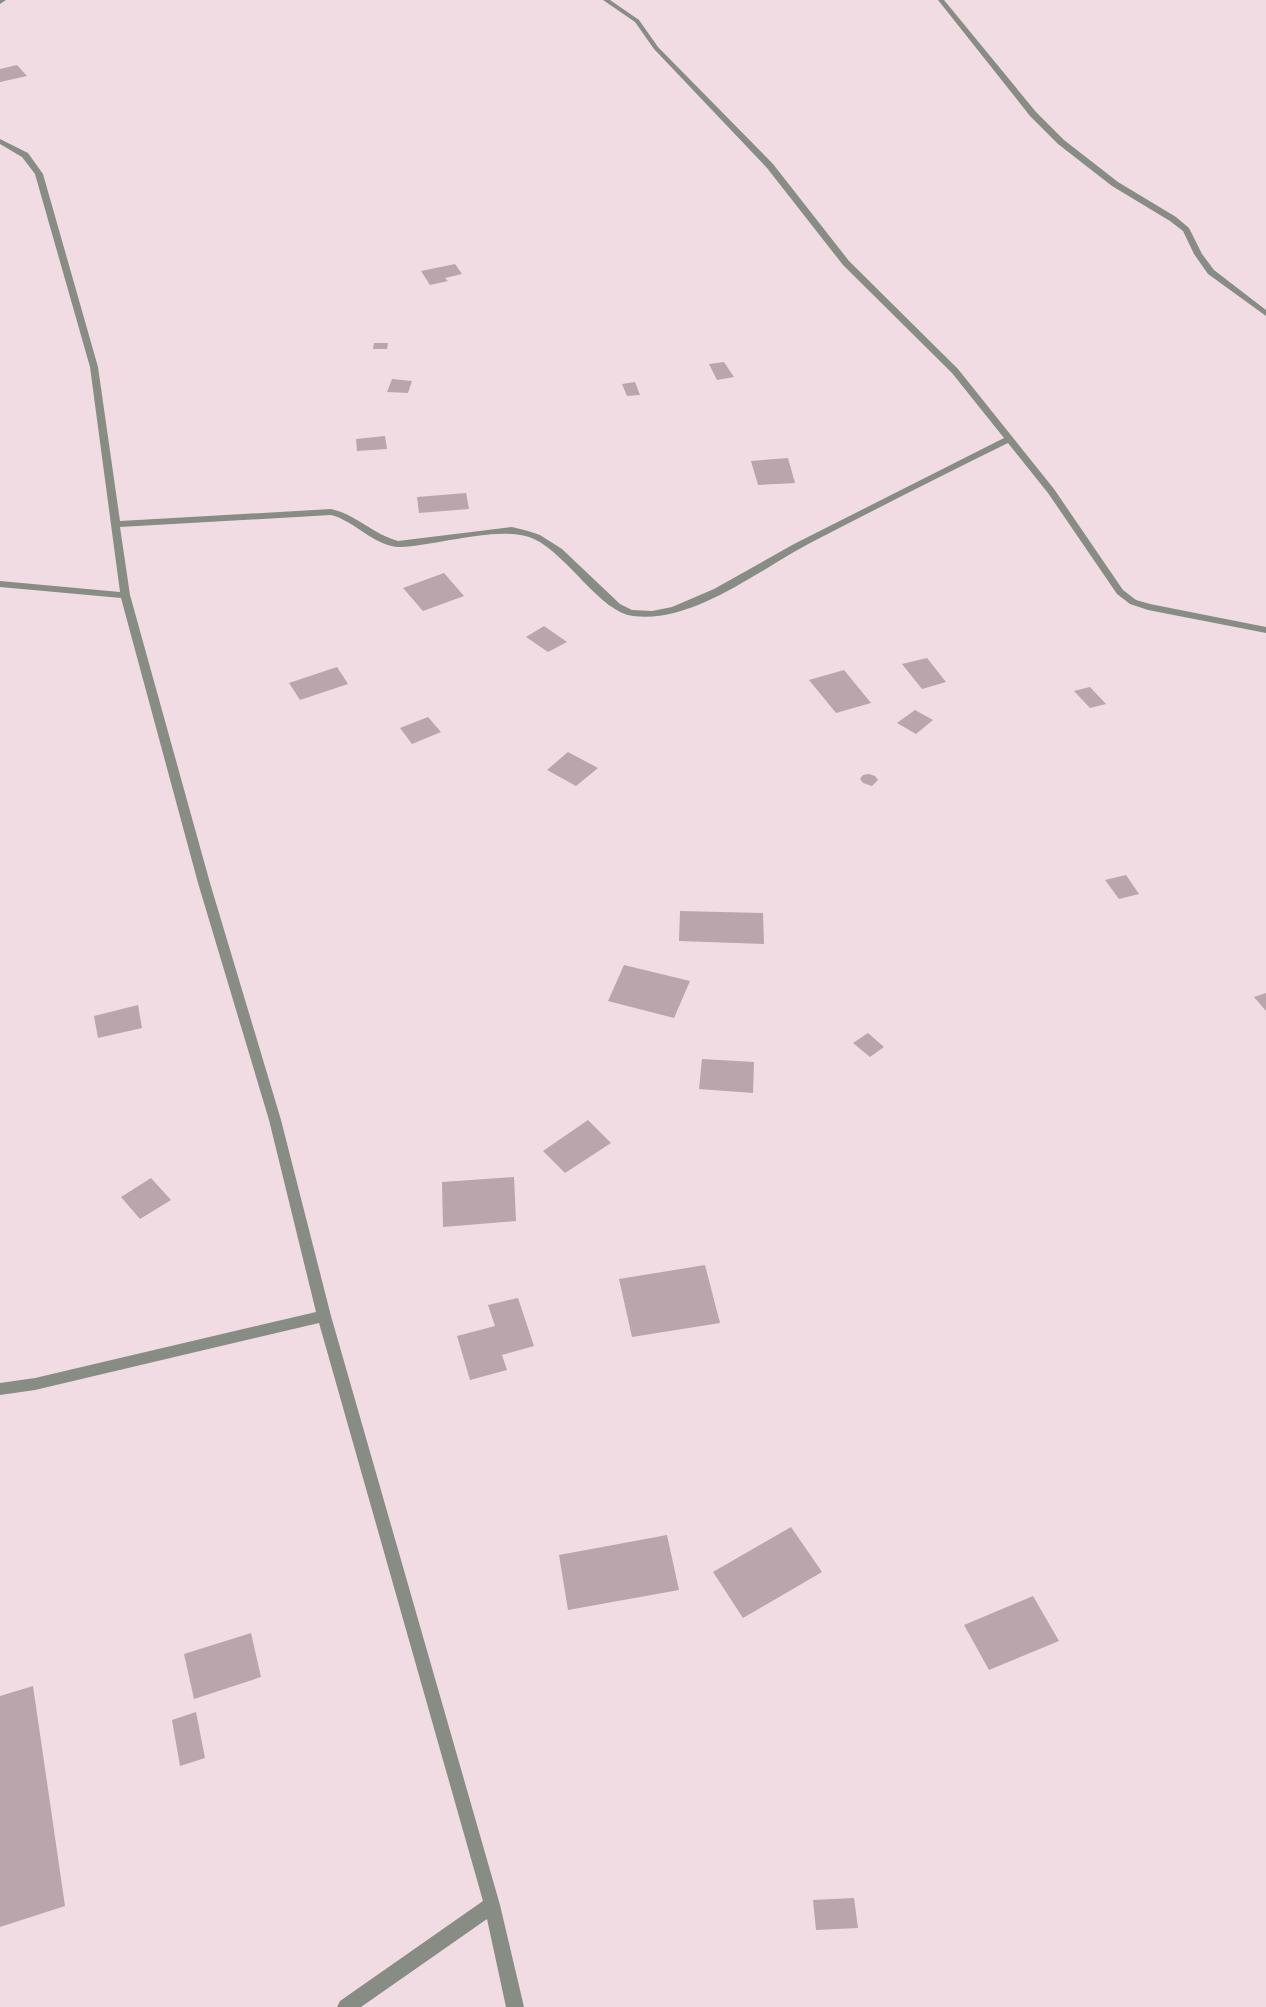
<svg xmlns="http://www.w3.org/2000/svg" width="1266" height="2007" viewBox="0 0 1266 2007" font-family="'Exo 2',sans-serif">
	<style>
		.building { fill: #baa5ad }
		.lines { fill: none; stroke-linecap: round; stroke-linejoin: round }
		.minor { fill: #878c85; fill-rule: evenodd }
	</style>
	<rect width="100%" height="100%" fill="#f2dce4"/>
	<!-- building -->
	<g class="building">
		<path d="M17,65L27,76L0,82V69Z"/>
		<path d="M455,264L462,274L445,278L448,281L430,285L421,271Z"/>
		<path d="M374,343H388L387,349H373Z"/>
		<path d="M724,362L734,377L717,380L709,364Z"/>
		<path d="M392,379L412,381L408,393L387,392Z"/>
		<path d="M635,382L640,395L627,396L622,384Z"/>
		<path d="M385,436L387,449L357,451L356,439Z"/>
		<path d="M788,458L795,483L758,485L751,461Z"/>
		<path d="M466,493L469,509L419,513L417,497Z"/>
		<path d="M444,573L464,596L423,611L403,588Z"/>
		<path d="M544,626L567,642L548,652L526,637Z"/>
		<path d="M927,658L946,682L922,689L902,664Z"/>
		<path d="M337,667L348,684L300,700L289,683Z"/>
		<path d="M844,670L871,703L836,713L809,680Z"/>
		<path d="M1090,687L1106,704L1090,708L1074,691Z"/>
		<path d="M915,710L933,720L916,734L897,723Z"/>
		<path d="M428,717L441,732L412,744L400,728Z"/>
		<path d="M568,752L598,768L576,786L547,770Z"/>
		<path d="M869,774L875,776L878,780L872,786L863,783L860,779L863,775Z"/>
		<path d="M1126,875L1139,894L1119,899L1105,880Z"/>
		<path d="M680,911L763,913L764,944L679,941Z"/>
		<path d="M624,965L690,981L674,1018L608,1001Z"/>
		<path d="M1266,993V1011L1254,997Z"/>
		<path d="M138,1005L142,1028L98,1038L94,1016Z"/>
		<path d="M868,1033L884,1047L870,1057L853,1043Z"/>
		<path d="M702,1059L754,1062L753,1093L699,1089Z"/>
		<path d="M588,1120L611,1143L565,1173L543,1151Z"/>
		<path d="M514,1177L516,1221L443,1227L442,1182Z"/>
		<path d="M151,1178L171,1200L140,1219L121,1197Z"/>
		<path d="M705,1265L720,1323L632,1337L619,1279Z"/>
		<path d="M518,1298L534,1346L502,1355L507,1370L470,1380L457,1336L495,1326L488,1305Z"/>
		<path d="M791,1527L822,1572L743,1618L713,1572Z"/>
		<path d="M667,1535L679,1590L568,1610L559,1555Z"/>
		<path d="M1033,1596L1059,1641L989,1670L964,1625Z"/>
		<path d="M251,1633L261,1677L194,1699L184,1654Z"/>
		<path d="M33,1686L65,1906L0,1927V1696Z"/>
		<path d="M196,1712L205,1758L180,1766L172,1720Z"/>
		<path d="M854,1898L858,1928L816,1930L813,1900Z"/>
	</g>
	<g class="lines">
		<!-- minor -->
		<g class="minor">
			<path d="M0,0H6L0,4Z"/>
			<path d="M603,0H610L639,20L658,47L773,164L849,261L958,369L1054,489L1123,590L1136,600L1150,604L1266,627V633L1148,610L1130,604L1117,594L1048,493L1008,443C943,475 878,508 814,541C761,568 694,624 633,616C600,612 569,556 534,539C502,524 437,546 400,547C375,547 355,521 331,515L120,527L130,595L210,883L281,1120L331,1316L500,1905L524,2007H506L487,1919L361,2007H337L340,2001L483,1901L319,1323L35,1390L0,1395V1383L35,1378L316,1312L269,1120L198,883L121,598L0,587V581L120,592L90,367L35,174L22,157L0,144V139L28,153L43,174L98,367L120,521L331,509C357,515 373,534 398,541L512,527L528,531L540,535L562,549L620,604L632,610L652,611L672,607L714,589L794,544L1004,438L952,373L843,265L767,168L654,49L635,22Z"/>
			<path d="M938,0H944L1036,112L1064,140L1118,182L1176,217L1189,228L1202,254L1214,270L1266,310V316L1208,274L1194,254L1183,231L1170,221L1112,186L1058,144L1030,116Z"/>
		</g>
	</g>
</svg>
